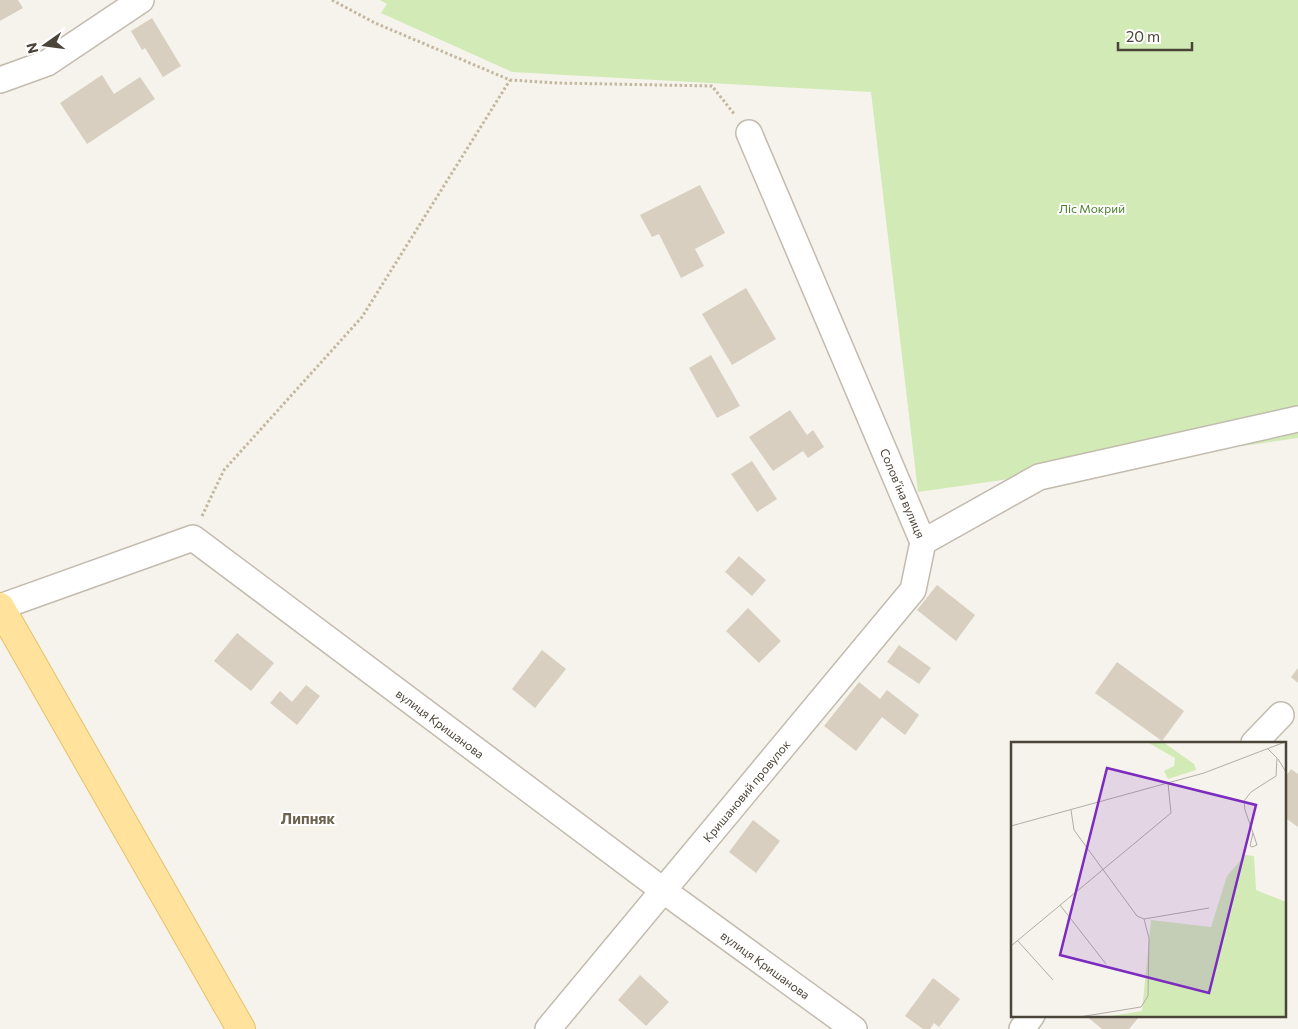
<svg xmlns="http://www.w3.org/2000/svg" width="1298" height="1029" viewBox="0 0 1298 1029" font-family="Commissioner,sans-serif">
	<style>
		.green { fill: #d2eab5 }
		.building { fill: #d8cfc1 }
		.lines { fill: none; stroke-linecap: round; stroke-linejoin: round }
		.minor-casing { stroke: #c2bbae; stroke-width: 28 }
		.major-casing { stroke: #e6c16a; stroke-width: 30 }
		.path { stroke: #c4b79f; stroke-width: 3; stroke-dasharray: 2.5 2.5; stroke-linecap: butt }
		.minor { stroke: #fff; stroke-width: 25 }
		.major { stroke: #ffe39c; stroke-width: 28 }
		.labels { text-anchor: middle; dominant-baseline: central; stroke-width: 4; stroke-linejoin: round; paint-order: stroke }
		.park-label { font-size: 12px; fill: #4a7f2a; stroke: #fff }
		.street-label { font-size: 12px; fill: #4b4439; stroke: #fff }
		.quarter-label { font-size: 15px; font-weight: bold; fill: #6e6250; stroke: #fff }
		.inset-road { fill: none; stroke: #b2ada4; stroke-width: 1 }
		.view { fill: #7b2cbf; fill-opacity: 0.15; stroke: #7b2cbf; stroke-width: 2.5 }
		.inset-edge { fill: none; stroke: #4b4439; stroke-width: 2.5 }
	</style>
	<rect width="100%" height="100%" fill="#f6f3ec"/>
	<!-- green -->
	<path class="green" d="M380,0H1298V438L918,492L871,92L512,72L381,13L387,4Z"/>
	<!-- building -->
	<g class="building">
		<path d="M0,0H18L23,8L0,21Z"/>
		<path d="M152,18L181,66L163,77L145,48L142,50L131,31Z"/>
		<path d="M102,75L114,94L140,77L155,99L87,144L60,103Z"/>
		<path d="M700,185L725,233L695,249L704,266L681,278L659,234L652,237L640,215Z"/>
		<path d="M746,288L776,339L732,365L702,314Z"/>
		<path d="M711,355L740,406L717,418L689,368Z"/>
		<path d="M790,410L807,435L813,430L824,447L808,458L803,451L773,471L749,437Z"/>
		<path d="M752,461L777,499L757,512L731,474Z"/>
		<path d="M739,556L766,580L752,596L725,572Z"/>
		<path d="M937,585L975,615L956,641L917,610Z"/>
		<path d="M748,608L781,641L759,663L726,631Z"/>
		<path d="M237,633L274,663L251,691L214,661Z"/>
		<path d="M899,645L931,668L919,684L887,662Z"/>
		<path d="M542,650L566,669L535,708L512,689Z"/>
		<path d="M1117,662L1184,711L1162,741L1095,693Z"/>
		<path d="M1298,668V683L1291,677Z"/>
		<path d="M859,682L880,699L887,690L919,715L905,735L882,717L856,751L824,726Z"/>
		<path d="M306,685L320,696L297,725L270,703L280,691L292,702Z"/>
		<path d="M1291,769L1298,774V827L1284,817V779Z"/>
		<path d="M753,820L780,841L756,873L729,852Z"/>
		<path d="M640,975L669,1002L646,1026L618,1000Z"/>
		<path d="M933,978L960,999L939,1027L934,1023L930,1029H923L905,1016Z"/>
		<path d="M1085,1015H1138L1139,1017L1129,1029H1102Z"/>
	</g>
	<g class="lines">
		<!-- minor casing -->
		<g class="minor-casing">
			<g id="minor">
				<path d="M0,80L47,63L141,0"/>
				<path d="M749,133L923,542"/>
				<path d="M923,542L1039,477L1298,419"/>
				<path id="s1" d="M0,607L193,538L664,891L854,1029"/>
				<path d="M1254,743L1281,715"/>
				<path id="s2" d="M548,1029L913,590L923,542"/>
				<path d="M1022,1029L1032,1015"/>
			</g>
		</g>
		<!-- major casing -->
		<g class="major-casing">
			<path id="major" d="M0,607L241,1029"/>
		</g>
		<!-- path -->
		<g class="path">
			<path d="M332,0L375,23L510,80L557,83L712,86L735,115"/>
			<path d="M202,516L224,470L362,317L510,80"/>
		</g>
		<!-- minor -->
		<use href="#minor" class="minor"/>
		<!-- major -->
		<use href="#major" class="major"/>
	</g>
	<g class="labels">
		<!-- park labels -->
		<g class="park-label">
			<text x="1092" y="208">Ліс Мокрий</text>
		</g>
		<!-- street labels -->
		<g class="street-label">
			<text transform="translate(903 493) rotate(67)">Соловʼїна вулиця</text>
			<text stroke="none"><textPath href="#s1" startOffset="514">вулиця Кришанова</textPath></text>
			<text stroke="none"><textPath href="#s2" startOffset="310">Кришановий провулок</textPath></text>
			<text stroke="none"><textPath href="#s1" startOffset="919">вулиця Кришанова</textPath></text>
		</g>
		<!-- quarter labels -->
		<g class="quarter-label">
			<text x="308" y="818">Липняк</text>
		</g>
	</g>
	<!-- overview -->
	<g transform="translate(1011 742)">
		<rect width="275" height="275" fill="#f6f3ec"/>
		<path d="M136,0H152L183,22L185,28L157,37L153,29L163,24L164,16ZM234,113L243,114L245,148L275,160V275H93L131,269L140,178L200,185L216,134Z" fill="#d2eab5"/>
		<path class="inset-road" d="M267,17L275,30M60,68L63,88L126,174L133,177M0,84L193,31L274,0M242,91L239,104L241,105L246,103L242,91L234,68L233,59L240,50L265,34L266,16L257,7M49,163L95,222M133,177L198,166M6,198L42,238M0,204L160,71L157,41M68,275L130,265L137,254L138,196L133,177"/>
		<path class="view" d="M96,26L245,63L198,251L49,213Z"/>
		<rect width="275" height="275" class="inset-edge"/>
	</g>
	<!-- north arrow -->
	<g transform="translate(45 45) rotate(256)" stroke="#ffffff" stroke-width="4" paint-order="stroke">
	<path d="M0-4L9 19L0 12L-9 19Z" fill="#4b4439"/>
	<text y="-8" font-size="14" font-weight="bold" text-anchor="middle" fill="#4b4439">N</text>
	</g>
	<!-- scale -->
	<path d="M1118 42v8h74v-8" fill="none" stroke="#4b4439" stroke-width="2.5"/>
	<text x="1126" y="42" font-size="15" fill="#4b4439" stroke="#ffffff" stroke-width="4" paint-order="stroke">20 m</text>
</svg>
